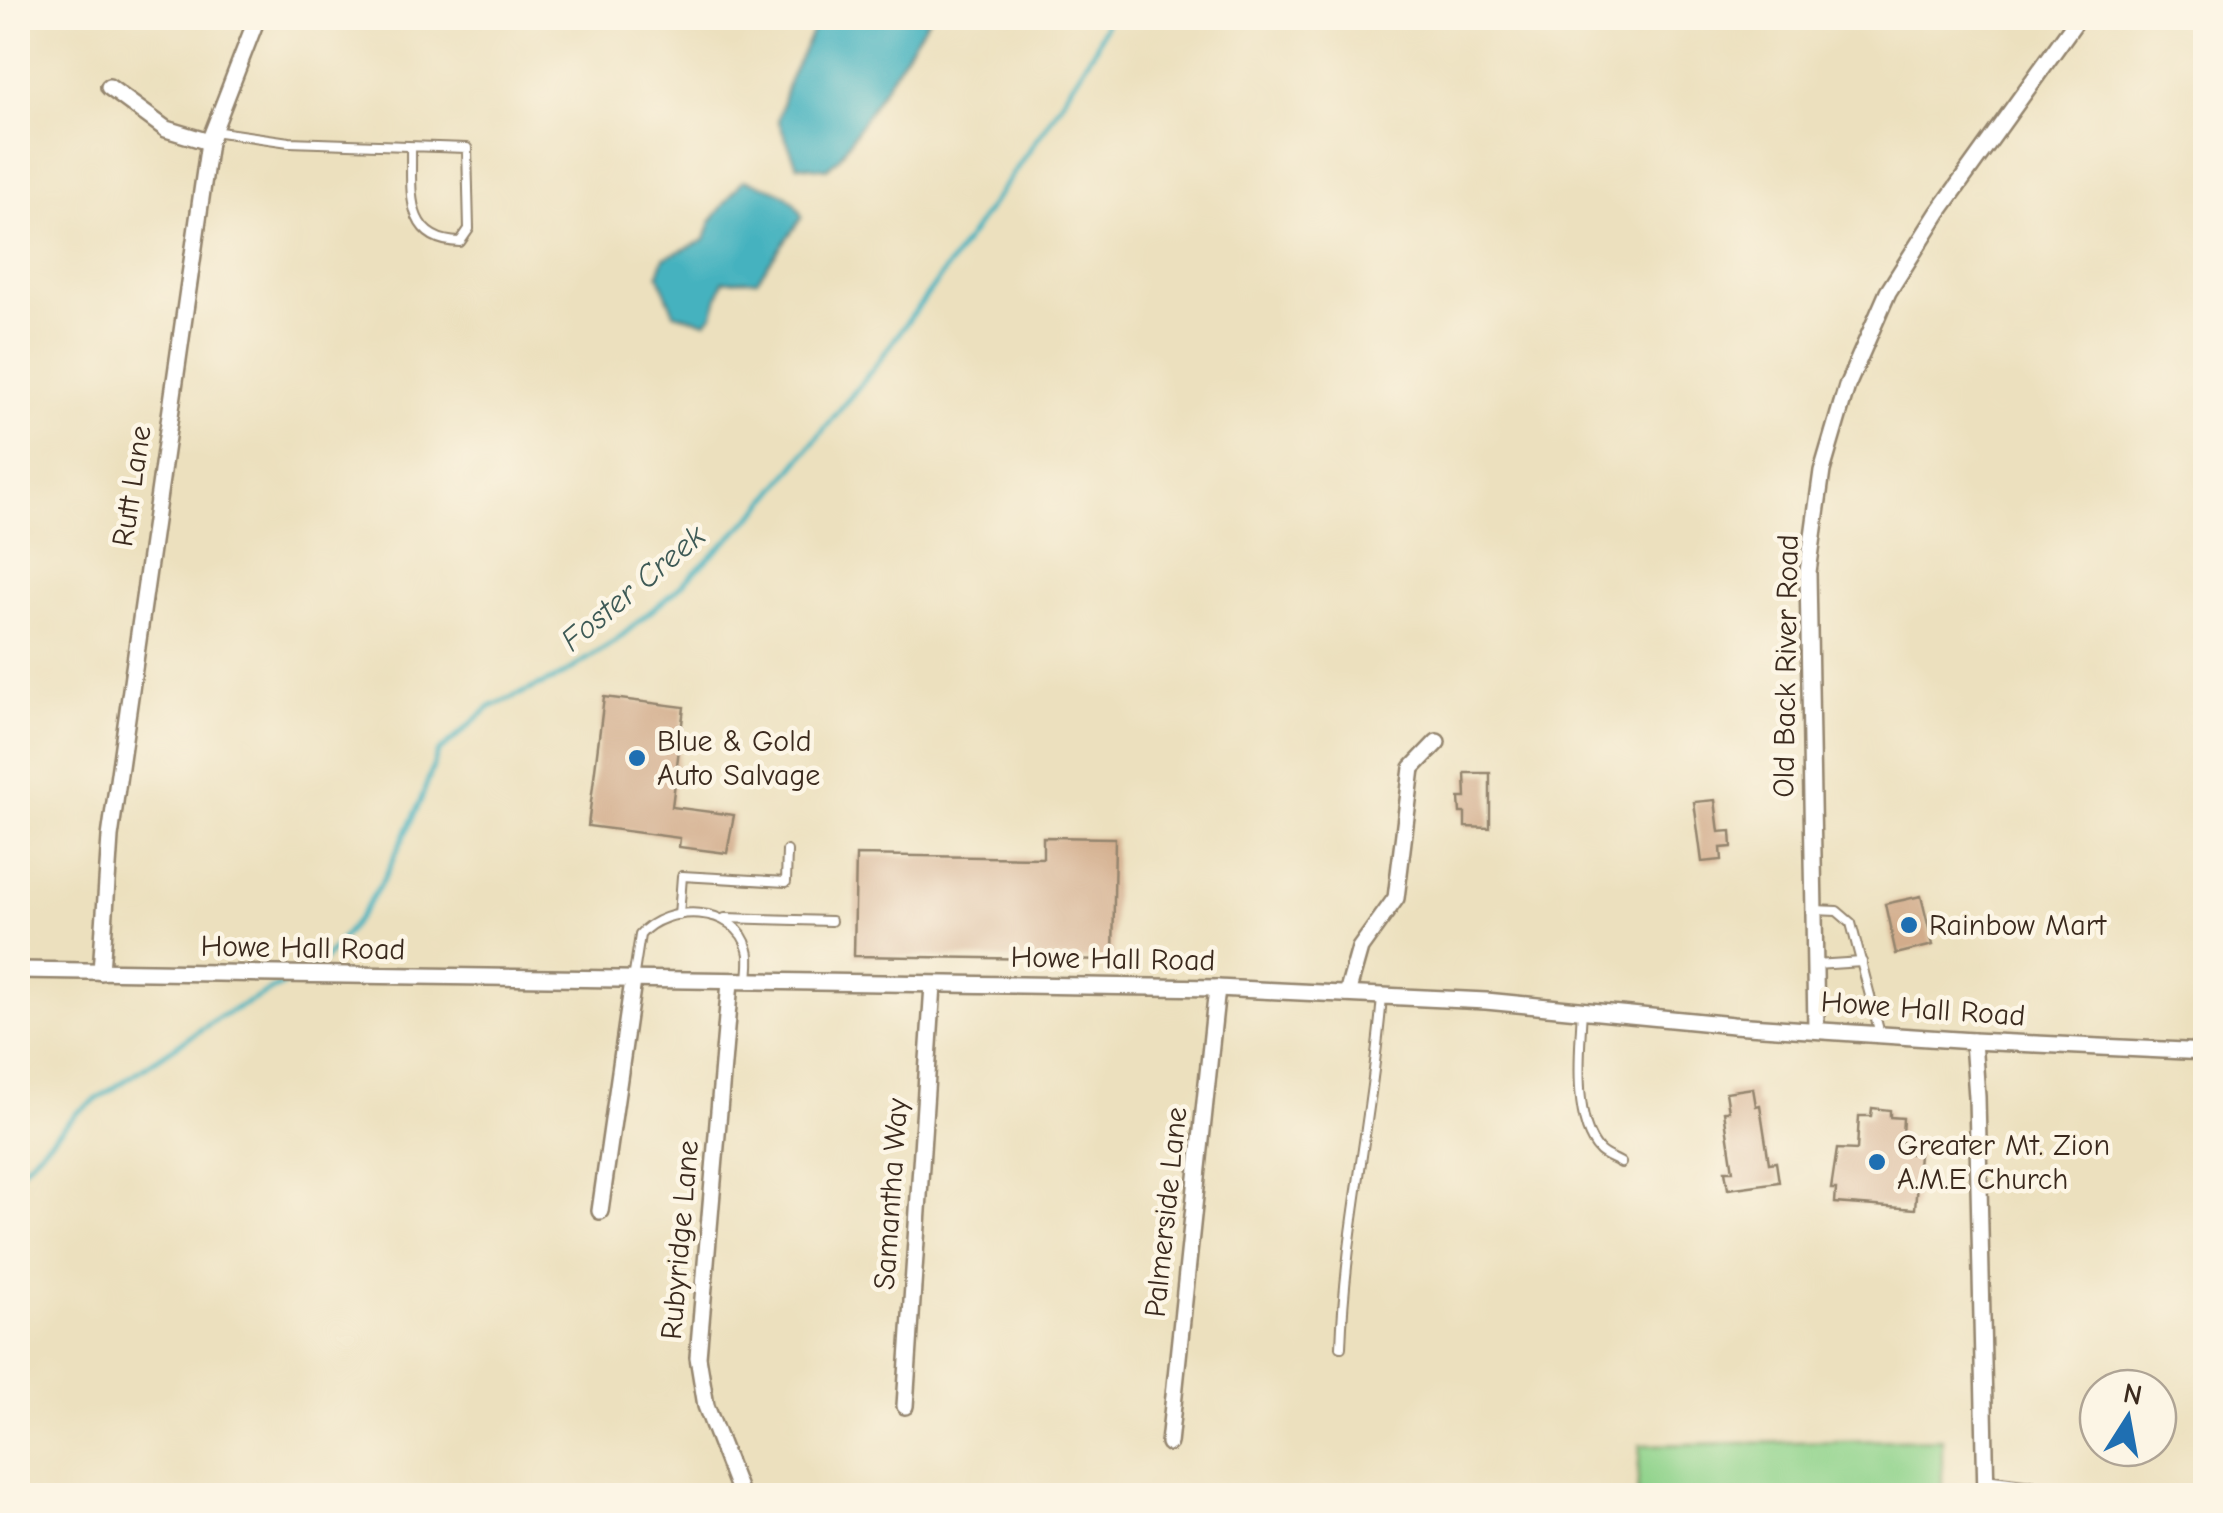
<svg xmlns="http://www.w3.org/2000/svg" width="2223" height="1513" viewBox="0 0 2223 1513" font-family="'Comic Neue',sans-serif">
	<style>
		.green { fill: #8fd38b; stroke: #657e54; stroke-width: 2.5 }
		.water { fill: #44b2bf; stroke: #406e6e; stroke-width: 2.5 }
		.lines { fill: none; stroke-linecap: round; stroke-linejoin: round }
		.stream { stroke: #44b2bf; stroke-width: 5 }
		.building { fill: #d2ac8b }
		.lane-casing { stroke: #94856e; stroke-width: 12 }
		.street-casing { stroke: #94856e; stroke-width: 20 }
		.lane { stroke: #fff; stroke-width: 8 }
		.street { stroke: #fff; stroke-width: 15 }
		.poi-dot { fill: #1f6fb2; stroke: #fcf5e5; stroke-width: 4 }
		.labels { text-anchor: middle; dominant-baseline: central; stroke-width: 9; stroke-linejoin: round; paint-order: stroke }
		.street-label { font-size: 30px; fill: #3b2a1e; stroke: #fcf5e5 }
		.poi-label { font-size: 30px; fill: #3b2a1e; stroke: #fcf5e5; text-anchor: start }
		.water-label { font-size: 32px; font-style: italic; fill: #3e5a56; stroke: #fcf5e5 }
	</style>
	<rect width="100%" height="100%" fill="#fcf5e5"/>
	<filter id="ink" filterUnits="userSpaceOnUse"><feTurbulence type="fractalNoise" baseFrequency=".01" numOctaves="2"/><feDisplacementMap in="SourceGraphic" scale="20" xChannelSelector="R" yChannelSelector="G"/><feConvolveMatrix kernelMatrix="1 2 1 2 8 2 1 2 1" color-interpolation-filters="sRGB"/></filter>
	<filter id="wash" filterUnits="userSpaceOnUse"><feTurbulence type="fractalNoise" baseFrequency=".0048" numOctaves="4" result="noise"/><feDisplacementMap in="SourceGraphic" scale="40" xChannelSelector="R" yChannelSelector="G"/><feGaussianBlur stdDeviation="2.25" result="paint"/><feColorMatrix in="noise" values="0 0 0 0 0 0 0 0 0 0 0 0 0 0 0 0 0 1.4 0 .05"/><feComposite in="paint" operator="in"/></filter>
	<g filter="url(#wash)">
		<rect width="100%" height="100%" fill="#ece0be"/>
		<!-- green -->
		<path class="green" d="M1942,1439V1495H1637L1640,1445Z"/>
		<!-- water -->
		<g class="water">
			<path d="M819,18H929L839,158L827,169L797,165L778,120L789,80Z"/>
			<path d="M743,180C768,187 792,190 802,217L757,280L723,281L713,314L706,322L674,313L658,274L664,258L705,240L711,221Z"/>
		</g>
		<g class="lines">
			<!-- stream -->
			<g class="stream">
				<path d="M309,969L325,959L361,915L385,877L420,802L438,753L490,707L561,676L614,642L674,592L759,510L875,366L952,261L1046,126L1096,47L1108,18"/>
				<path d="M18,1173L78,1112L218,1018L295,978"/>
			</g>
		</g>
		<g id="blocks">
			<!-- building -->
			<g class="building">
				<path d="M604,697L684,707L672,807L734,815L727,853L679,847L680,838L588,826Z"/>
				<path d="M1465,773H1490V828L1465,827V813H1460L1459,798H1466Z"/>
				<path d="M1715,800L1719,832L1731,831L1732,847L1721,848L1722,860L1702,862L1694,802Z"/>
				<path d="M1043,837L1115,838L1113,960L854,956L856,855L1043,858Z"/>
				<path d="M1921,896L1933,945L1896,954L1885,904Z"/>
				<path d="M1753,1088L1756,1106L1760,1105L1769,1163L1776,1162L1779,1182L1728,1189L1725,1171H1733L1724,1111H1729L1726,1092Z"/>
				<path d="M1872,1108L1890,1110V1117L1903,1118L1901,1153L1919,1154L1915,1209L1835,1203L1836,1189H1831L1837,1149L1857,1150L1859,1116H1871Z"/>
			</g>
		</g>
	</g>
	<g filter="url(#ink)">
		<use href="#blocks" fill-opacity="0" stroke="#94856e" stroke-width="2.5"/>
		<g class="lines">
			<!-- lane casing -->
			<g class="lane-casing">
				<g id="lane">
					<path d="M213,131L289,142L467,148L469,229L460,242C403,241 412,189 411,147"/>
					<path d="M1814,910L1837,911L1851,923L1880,1034"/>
					<path d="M679,915L682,876L786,882L787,851"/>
					<path d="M725,918L831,921"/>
					<path d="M1815,965L1862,962"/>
					<path d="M633,980L640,935C665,904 737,904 748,950C751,959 748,973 748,982"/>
					<path d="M1582,1010C1580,1047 1572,1123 1600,1151C1605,1156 1615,1159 1621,1163"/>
					<path d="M1341,1347C1345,1229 1373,1114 1382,996"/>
					<path d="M1985,1479L2040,1486L2056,1496"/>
				</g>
			</g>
			<!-- street casing -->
			<g class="street-casing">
				<g id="street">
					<path d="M109,87L166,129L209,142"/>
					<path d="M18,970L1217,988L1486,1001L1733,1025L1973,1041L2206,1052"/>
					<path d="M101,972L110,837L209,142L257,18"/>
					<path d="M730,982L698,1357L706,1406L741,1496"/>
					<path d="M1347,994L1360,948L1396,898L1412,768L1437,742"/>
					<path d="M1816,1028L1808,572L1822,471L1847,386L1888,292L1938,213L2078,18"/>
					<path d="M1973,1041L1977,1097L1986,1496"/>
					<path d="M600,1211L633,981"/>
					<path d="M905,1406L933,985"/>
					<path d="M1169,1443L1217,988"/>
				</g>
			</g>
			<!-- lane -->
			<use href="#lane" class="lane"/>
			<!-- street -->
			<use href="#street" class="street"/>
		</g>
	</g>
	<!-- markers -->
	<g class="poi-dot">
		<circle cx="637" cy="758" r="10"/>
		<circle cx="1909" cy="925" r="10"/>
		<circle cx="1877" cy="1162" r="10"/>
	</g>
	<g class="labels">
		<!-- street labels -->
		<g class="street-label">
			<text transform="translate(132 486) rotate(-81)">Rutt Lane</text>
			<text transform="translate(1786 666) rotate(-89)">Old Back River Road</text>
			<text transform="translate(303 948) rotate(1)">Howe Hall Road</text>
			<text transform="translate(1113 959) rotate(1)">Howe Hall Road</text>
			<text transform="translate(1923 1009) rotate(4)">Howe Hall Road</text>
			<text transform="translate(891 1194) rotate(-86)">Samantha Way</text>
			<text transform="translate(1166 1212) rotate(-84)">Palmerside Lane</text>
			<text transform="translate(680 1240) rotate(-85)">Rubyridge Lane</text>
		</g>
		<!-- poi labels -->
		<g class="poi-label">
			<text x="657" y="741">Blue &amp; Gold<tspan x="657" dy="34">Auto Salvage</tspan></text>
			<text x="1929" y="925">Rainbow Mart</text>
			<text x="1897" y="1145">Greater Mt. Zion<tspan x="1897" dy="34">A.M.E Church</tspan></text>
		</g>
		<!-- water labels -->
		<g class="water-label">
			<text transform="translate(633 588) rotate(-40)">Foster Creek</text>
		</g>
	</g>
	<!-- margin -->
	<rect width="2223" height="1513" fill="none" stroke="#fcf5e5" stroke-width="60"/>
	<!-- north arrow -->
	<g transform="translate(2128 1418) rotate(11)"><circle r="48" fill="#fcf5e5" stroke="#afa495" stroke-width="2.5"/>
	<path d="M0-8L18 38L0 25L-18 38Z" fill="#1f6fb2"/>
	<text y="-15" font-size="28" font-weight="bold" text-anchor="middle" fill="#3b2a1e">N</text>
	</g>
</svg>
